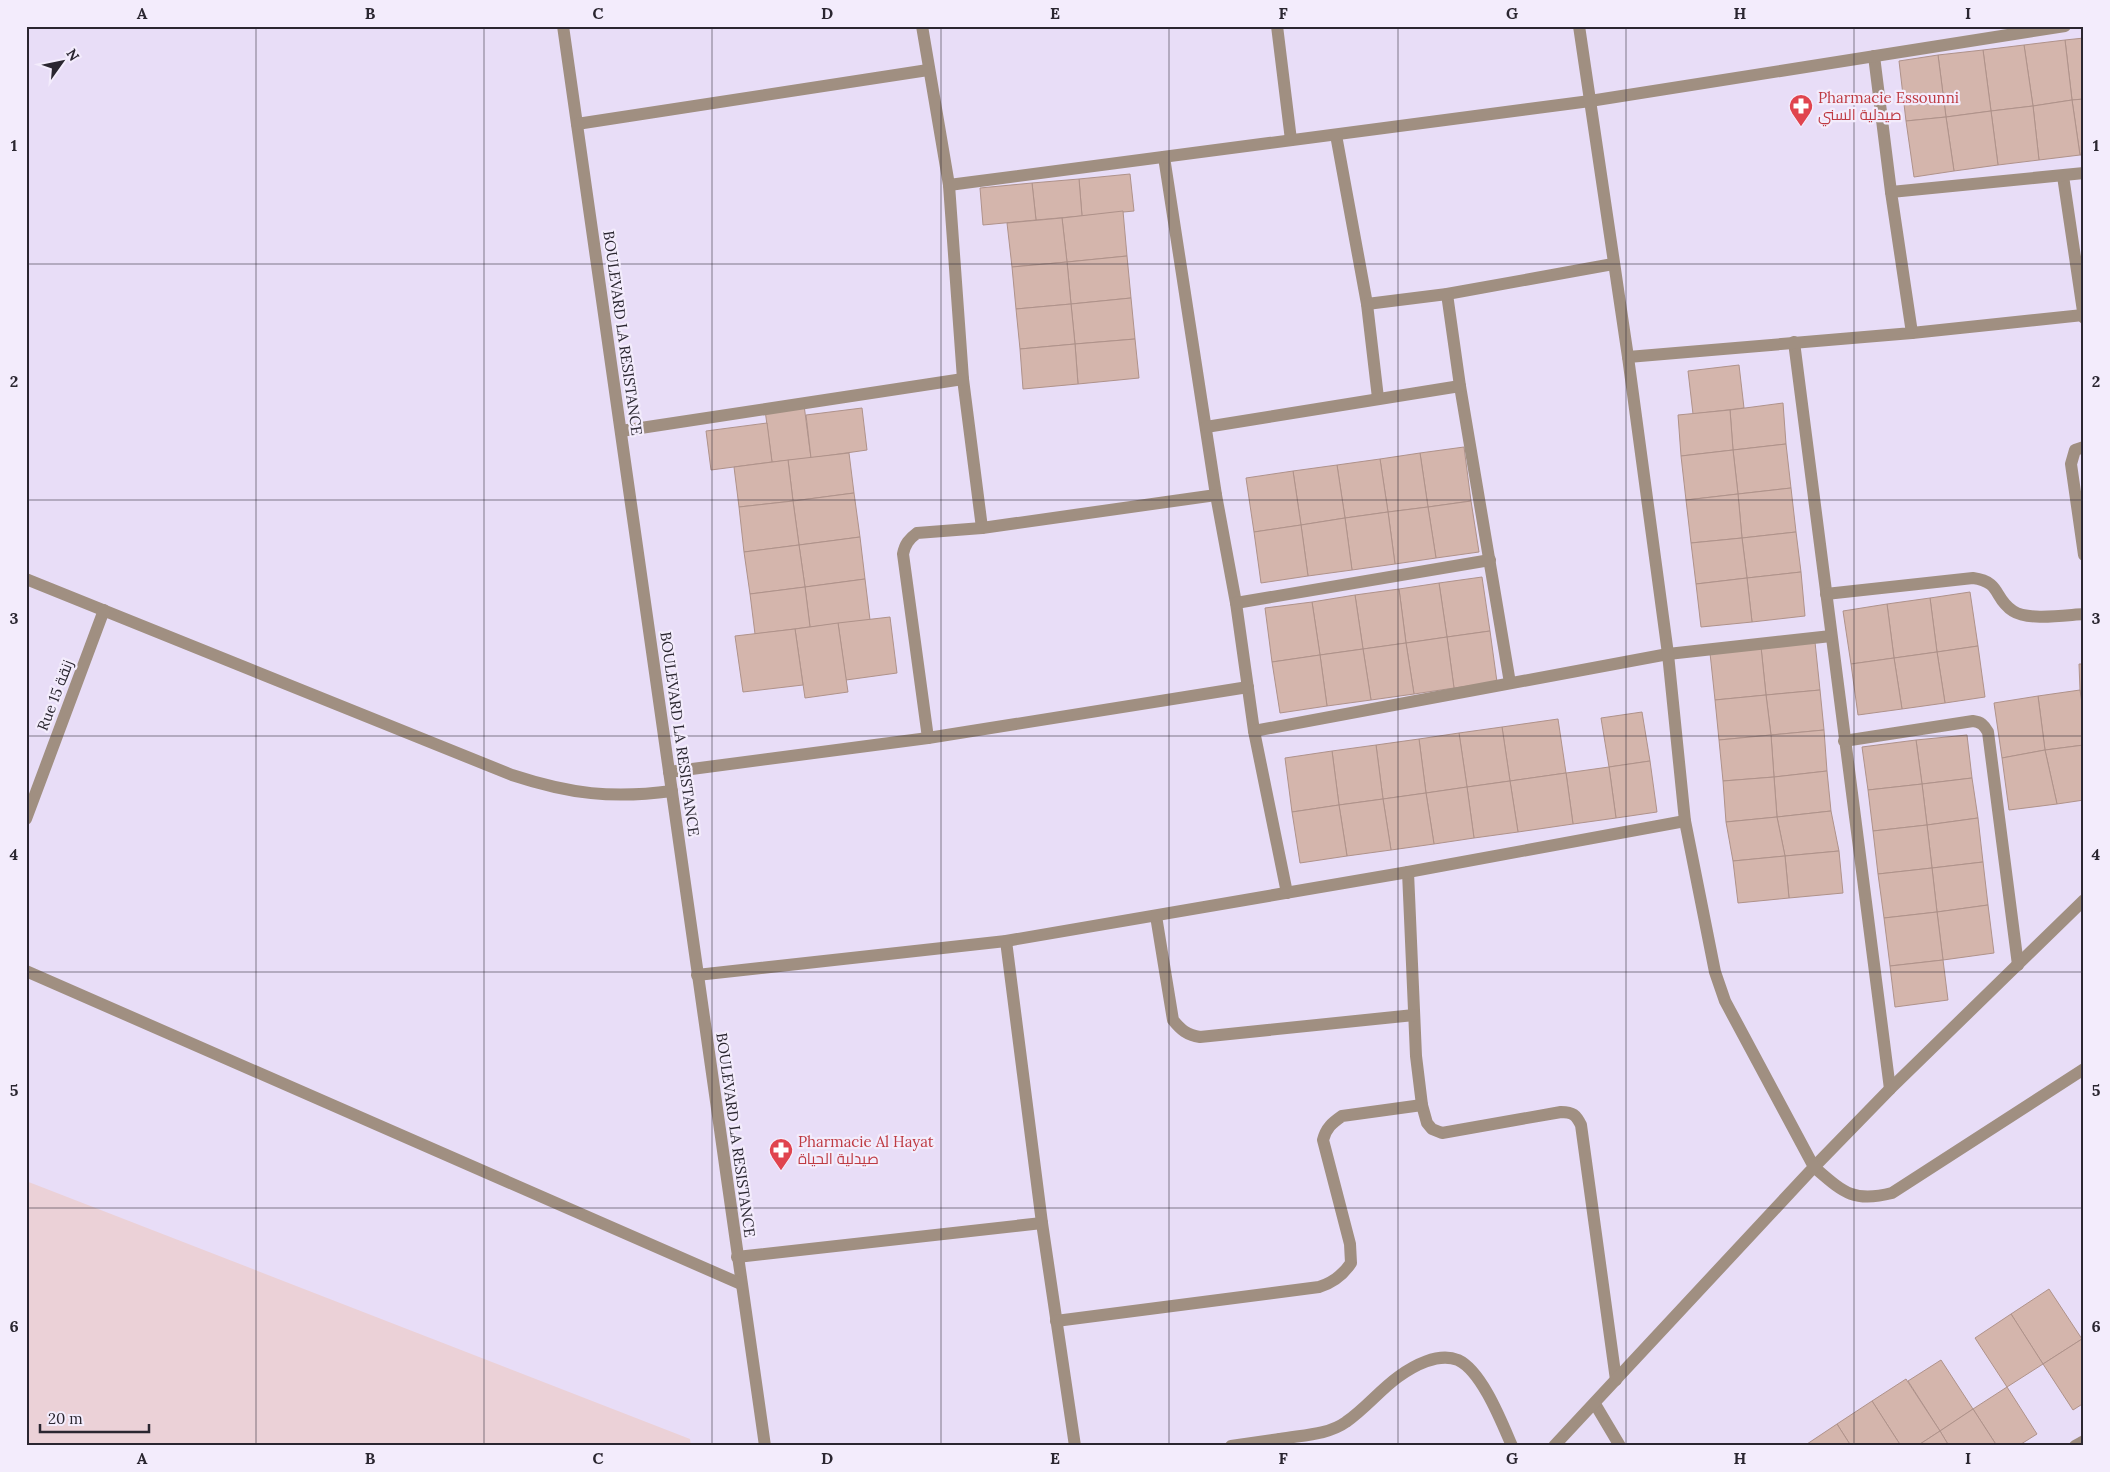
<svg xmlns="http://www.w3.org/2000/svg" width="2110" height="1472" viewBox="0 0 2110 1472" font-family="Lora,Cairo,serif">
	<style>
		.industrial { fill: #ebd1d7 }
		.building { fill: #d4b5ac; stroke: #af928a }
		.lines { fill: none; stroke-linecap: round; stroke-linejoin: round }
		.minor { stroke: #a08f81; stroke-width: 12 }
		.grid { fill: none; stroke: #2a2630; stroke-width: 1; stroke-opacity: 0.55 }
		.labels { text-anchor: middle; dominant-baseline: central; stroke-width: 4.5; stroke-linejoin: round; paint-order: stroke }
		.health-label { font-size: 15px; fill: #be3a42; stroke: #f3ecfc; text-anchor: start }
		.street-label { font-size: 15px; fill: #2a2630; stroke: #f3ecfc }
		.neatline { fill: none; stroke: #2a2630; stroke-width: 2 }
		.grid-label { font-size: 16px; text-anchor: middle; font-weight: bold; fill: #2a2630 }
	</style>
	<rect width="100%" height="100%" fill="#e8ddf7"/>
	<!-- industrial -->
	<path class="industrial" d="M26,1181L690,1439L691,1446H26Z"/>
	<!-- building -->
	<g class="building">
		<path d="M2084,38V99L2072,100L2065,40Z"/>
		<path d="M2065,40L2072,100L2033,106L2024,45Z"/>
		<path d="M2024,45L2033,106L1991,111L1983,50Z"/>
		<path d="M1983,50L1991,111L1946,117L1938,55Z"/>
		<path d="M1938,55L1946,117L1906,121L1899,61Z"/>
		<path d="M2084,99V155H2080L2072,100Z"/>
		<path d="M2072,100L2080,155L2039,160L2033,106Z"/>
		<path d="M2033,106L2039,160L1998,165L1991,111Z"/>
		<path d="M1991,111L1998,165L1954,171L1946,117Z"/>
		<path d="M1946,117L1954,171L1914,177L1906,121Z"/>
		<path d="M1130,174L1134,211L1082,216L1079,179Z"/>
		<path d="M1079,179L1082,216L1036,220L1032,183Z"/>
		<path d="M1032,183L1036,220L983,225L980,188Z"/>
		<path d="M1123,211L1127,256L1067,262L1062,218Z"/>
		<path d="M1062,218L1067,262L1012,267L1007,223Z"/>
		<path d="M1127,256L1131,298L1071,304L1067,262Z"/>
		<path d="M1067,262L1071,304L1016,309L1012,267Z"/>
		<path d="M1131,298L1135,339L1075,344L1071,304Z"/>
		<path d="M1071,304L1075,344L1020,349L1016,309Z"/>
		<path d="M1135,339L1139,378L1078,384L1075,344Z"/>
		<path d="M1075,344L1078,384L1023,389L1020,349Z"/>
		<path d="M1739,365L1744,408L1693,414L1688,371Z"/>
		<path d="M1783,403L1786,444L1733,450L1730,410Z"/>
		<path d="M804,405L811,458L772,462L765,410Z"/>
		<path d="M862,408L867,450L811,458L806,415Z"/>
		<path d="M1730,410L1733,450L1681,456L1678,415Z"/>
		<path d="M767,423L772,462L711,470L706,431Z"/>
		<path d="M1786,444L1791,488L1738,494L1733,450Z"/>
		<path d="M1464,447L1471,501L1428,507L1420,453Z"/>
		<path d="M1733,450L1738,494L1686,500L1681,456Z"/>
		<path d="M849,453L854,493L793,501L788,460Z"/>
		<path d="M1420,453L1428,507L1388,512L1380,459Z"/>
		<path d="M1380,459L1388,512L1345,518L1337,465Z"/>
		<path d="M788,460L793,501L739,507L734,467Z"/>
		<path d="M1337,465L1345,518L1301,525L1293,471Z"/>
		<path d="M1293,471L1301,525L1254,532L1246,478Z"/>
		<path d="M1791,488L1796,532L1742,538L1738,494Z"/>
		<path d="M854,493L860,537L799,545L793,501Z"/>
		<path d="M1738,494L1742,538L1691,543L1686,500Z"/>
		<path d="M793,501L799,545L744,552L739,507Z"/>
		<path d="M1471,501L1479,552L1436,558L1428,507Z"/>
		<path d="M1428,507L1436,558L1395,564L1388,512Z"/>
		<path d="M1388,512L1395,564L1352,570L1345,518Z"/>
		<path d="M1345,518L1352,570L1308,576L1301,525Z"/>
		<path d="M1301,525L1308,576L1261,583L1254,532Z"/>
		<path d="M1796,532L1801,572L1747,578L1742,538Z"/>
		<path d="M860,537L865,579L805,587L799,545Z"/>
		<path d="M1742,538L1747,578L1696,584L1691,543Z"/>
		<path d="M799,545L805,587L750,594L744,552Z"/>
		<path d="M1801,572L1805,616L1752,622L1747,578Z"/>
		<path d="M1482,577L1490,631L1447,637L1439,583Z"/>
		<path d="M1747,578L1752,622L1701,627L1696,584Z"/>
		<path d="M865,579L870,620L810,627L805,587Z"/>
		<path d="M1439,583L1447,637L1406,643L1399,589Z"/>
		<path d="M805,587L810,627L755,634L750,594Z"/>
		<path d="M1399,589L1406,643L1363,649L1355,595Z"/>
		<path d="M1970,592L1978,646L1937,652L1930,598Z"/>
		<path d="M1355,595L1363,649L1320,655L1312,602Z"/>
		<path d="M1930,598L1937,652L1894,658L1887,604Z"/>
		<path d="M1312,602L1320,655L1272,662L1265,608Z"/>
		<path d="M1887,604L1894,658L1851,664L1843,611Z"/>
		<path d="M890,617L897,673L846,680L838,623Z"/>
		<path d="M838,623L848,692L805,698L795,629Z"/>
		<path d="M795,629L803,685L743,692L735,636Z"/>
		<path d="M1490,631L1497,682L1454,688L1447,637Z"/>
		<path d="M1447,637L1454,688L1414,694L1406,643Z"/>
		<path d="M1815,642L1820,690L1766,695L1761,647Z"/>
		<path d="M1406,643L1414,694L1371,700L1363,649Z"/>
		<path d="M1978,646L1985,697L1945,703L1937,652Z"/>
		<path d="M1761,647L1766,695L1715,700L1710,653Z"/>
		<path d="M1363,649L1371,700L1327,706L1320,655Z"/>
		<path d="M1937,652L1945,703L1902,709L1894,658Z"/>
		<path d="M1320,655L1327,706L1280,713L1272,662Z"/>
		<path d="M1894,658L1902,709L1858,715L1851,664Z"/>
		<path d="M2079,664H2084V717L2080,690Z"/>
		<path d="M1820,690L1824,730L1771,735L1766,695Z"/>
		<path d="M2080,690L2084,718V745L2045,750L2038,696Z"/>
		<path d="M1766,695L1771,735L1719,740L1715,700Z"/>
		<path d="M2038,696L2045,750L2002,758L1994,703Z"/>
		<path d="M1642,712L1650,761L1609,767L1601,718Z"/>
		<path d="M1558,719L1566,773L1510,781L1502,727Z"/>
		<path d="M1502,727L1510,781L1467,787L1459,733Z"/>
		<path d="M1824,730L1827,771L1774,777L1771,735Z"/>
		<path d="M1459,733L1467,787L1426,793L1419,739Z"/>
		<path d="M1771,735L1774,777L1723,781L1719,740Z"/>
		<path d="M1967,735L1972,778L1922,784L1916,740Z"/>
		<path d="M1419,739L1426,793L1383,799L1376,745Z"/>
		<path d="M1916,740L1922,784L1868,790L1862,747Z"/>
		<path d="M1376,745L1383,799L1339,805L1332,751Z"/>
		<path d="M2084,745V800L2057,804L2045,750Z"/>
		<path d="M2045,750L2057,804L2009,810L2002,758Z"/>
		<path d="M1332,751L1339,805L1292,812L1285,758Z"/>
		<path d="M1650,761L1657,812L1616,818L1609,767Z"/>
		<path d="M1609,767L1616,818L1573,824L1566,773Z"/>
		<path d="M1827,771L1831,811L1777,817L1774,777Z"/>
		<path d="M1566,773L1573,824L1518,832L1510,781Z"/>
		<path d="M1774,777L1777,817L1726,822L1723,781Z"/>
		<path d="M1972,778L1978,818L1927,825L1922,784Z"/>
		<path d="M1510,781L1518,832L1474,838L1467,787Z"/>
		<path d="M1922,784L1927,825L1873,831L1868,790Z"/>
		<path d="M1467,787L1474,838L1434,844L1426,793Z"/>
		<path d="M1426,793L1434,844L1391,850L1383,799Z"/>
		<path d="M1383,799L1391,850L1347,856L1339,805Z"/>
		<path d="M1339,805L1347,856L1300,863L1292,812Z"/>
		<path d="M1831,811L1839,851L1785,856L1777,817Z"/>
		<path d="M1777,817L1785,856L1733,861L1726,822Z"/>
		<path d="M1978,818L1983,862L1932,868L1927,825Z"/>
		<path d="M1927,825L1932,868L1878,874L1873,831Z"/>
		<path d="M1839,851L1843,893L1789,898L1785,856Z"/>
		<path d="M1785,856L1789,898L1738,903L1733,861Z"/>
		<path d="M1983,862L1988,905L1937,912L1932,868Z"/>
		<path d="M1932,868L1937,912L1884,918L1878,874Z"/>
		<path d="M1988,905L1994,953L1943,960L1937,912Z"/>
		<path d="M1937,912L1943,960L1890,966L1884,918Z"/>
		<path d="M1943,960L1948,1000L1895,1007L1890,966Z"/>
		<path d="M2049,1289L2082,1339L2043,1364L2011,1314Z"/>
		<path d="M2011,1314L2043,1364L2007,1387L1975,1338Z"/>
		<path d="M2082,1339L2084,1342V1403L2073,1410L2043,1364Z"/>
		<path d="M1941,1360L1973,1409L1940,1431L1908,1381Z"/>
		<path d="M1906,1379L1940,1431L1917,1446H1901L1872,1401Z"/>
		<path d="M2007,1387L2037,1434L2018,1446H1997L1973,1409Z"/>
		<path d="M1872,1401L1901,1446H1851L1837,1424Z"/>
		<path d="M1973,1409L1997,1446H1949L1940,1431Z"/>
		<path d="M1837,1424L1851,1446H1804Z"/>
		<path d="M1940,1431L1949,1446H1917Z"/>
	</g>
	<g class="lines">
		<!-- minor -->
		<g class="minor">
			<path d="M563,26L765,1446"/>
			<path d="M922,26L949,185L963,379L982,528"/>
			<path d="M1277,26L1291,140"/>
			<path d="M1874,56L1891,192"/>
			<path d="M577,124L928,70"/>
			<path d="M1336,135L1367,304L1378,398"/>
			<path d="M1164,157L1216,495L1236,603L1254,731L1287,893"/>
			<path d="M2063,176L2084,318"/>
			<path d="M949,185L1590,101L2065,26"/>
			<path d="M1447,294L1460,386L1510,683"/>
			<path d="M1367,304L1447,294L1613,264"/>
			<path d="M1912,333L2083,315"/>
			<path d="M1794,342L1890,1089"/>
			<path d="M1628,357L1912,333L1891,192L2084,173"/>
			<path d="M1206,427L1460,386"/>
			<path d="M621,431L963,379"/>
			<path d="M2084,447L2075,450L2071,464L2084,555"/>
			<path d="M26,579L512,775C570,794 612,799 672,791"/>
			<path d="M1826,594L1973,578C2002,582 1993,598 2013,611C2028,621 2066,615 2084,614"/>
			<path d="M1236,603L1490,560"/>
			<path d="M1254,731L1668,654L1831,636"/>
			<path d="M928,738L903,554C905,544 909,539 917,533L982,528L1216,495"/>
			<path d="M1844,741L1973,721C1981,722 1984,725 1988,732L2018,965"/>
			<path d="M669,772L928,738L1248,687"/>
			<path d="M26,819L104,610"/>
			<path d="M1408,872L1416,1056L1422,1105L1427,1123L1432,1129L1442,1133L1561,1112C1573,1112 1576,1115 1581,1125L1616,1380"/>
			<path d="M2084,900L1890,1089L1814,1167C1843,1192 1853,1203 1892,1193L2084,1069"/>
			<path d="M1156,916L1173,1020C1181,1030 1187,1035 1200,1037L1414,1015"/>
			<path d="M1006,941L1042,1223L1075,1446"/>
			<path d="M26,971L741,1284"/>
			<path d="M697,975L1006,941L1408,872L1685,821"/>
			<path d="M737,1257L1042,1223"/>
			<path d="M1056,1321L1319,1287C1332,1283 1343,1275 1351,1263L1350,1244L1323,1140C1326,1128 1332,1123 1342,1116L1422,1105"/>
			<path d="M1595,1404L1620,1446"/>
			<path d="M1231,1446L1280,1439"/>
			<path d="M1281,1446L1280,1439C1302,1435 1328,1435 1346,1422C1365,1409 1380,1390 1398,1377C1413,1366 1438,1352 1458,1360C1482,1371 1502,1423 1512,1446"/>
			<path d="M1554,1446L1814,1167L1725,1001L1715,972L1685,821L1668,654L1628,357L1579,26"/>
			<path d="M2075,1446L2084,1441"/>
		</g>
	</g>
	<!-- grid -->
	<path class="grid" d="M256,26V1446M484,26V1446M712,26V1446M941,26V1446M1169,26V1446M1398,26V1446M1626,26V1446M1854,26V1446M26,264H2084M26,500H2084M26,736H2084M26,972H2084M26,1208H2084"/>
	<!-- icons -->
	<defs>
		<g id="pharmacy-pin" transform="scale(1.25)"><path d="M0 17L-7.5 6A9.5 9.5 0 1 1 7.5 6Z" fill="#e0444e" stroke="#f3ecfc"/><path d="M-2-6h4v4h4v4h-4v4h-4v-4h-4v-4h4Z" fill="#fff"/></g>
	</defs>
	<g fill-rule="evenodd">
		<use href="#pharmacy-pin" x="1801" y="106"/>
		<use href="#pharmacy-pin" x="781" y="1150"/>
	</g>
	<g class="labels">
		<!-- health labels -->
		<g class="health-label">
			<text x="1818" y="97">Pharmacie Essounni<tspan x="1818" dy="17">صيدلية السني</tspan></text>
			<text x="798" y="1141">Pharmacie Al Hayat<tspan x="798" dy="17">صيدلية الحياة</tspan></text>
		</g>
		<!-- street labels -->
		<g class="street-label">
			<text transform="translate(623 333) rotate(82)">BOULEVARD LA RESISTANCE</text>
			<text transform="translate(55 695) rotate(-69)">Rue 15 زنقة</text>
			<text transform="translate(680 734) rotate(82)">BOULEVARD LA RESISTANCE</text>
			<text transform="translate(736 1135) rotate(82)">BOULEVARD LA RESISTANCE</text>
		</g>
	</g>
	<!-- border -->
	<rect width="2110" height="1472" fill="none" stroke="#f3ecfc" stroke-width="55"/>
	<!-- north arrow -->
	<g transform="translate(62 62) rotate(57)" stroke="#f3ecfc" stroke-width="4" paint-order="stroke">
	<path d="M0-4L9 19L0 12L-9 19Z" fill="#2a2630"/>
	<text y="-8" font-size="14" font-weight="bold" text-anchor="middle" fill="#2a2630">N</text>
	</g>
	<!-- scale -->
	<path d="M40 1424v8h109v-8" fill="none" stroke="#2a2630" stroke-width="2.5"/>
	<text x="48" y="1424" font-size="15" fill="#2a2630" stroke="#f3ecfc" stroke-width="4" paint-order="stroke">20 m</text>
	<rect x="28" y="28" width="2054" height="1416" class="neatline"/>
	<g class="grid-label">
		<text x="142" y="19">A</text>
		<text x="370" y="19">B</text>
		<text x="598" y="19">C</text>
		<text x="827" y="19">D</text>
		<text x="1055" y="19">E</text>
		<text x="1283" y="19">F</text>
		<text x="1512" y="19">G</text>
		<text x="1740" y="19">H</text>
		<text x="1968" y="19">I</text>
		<text x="14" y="151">1</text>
		<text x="2096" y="151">1</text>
		<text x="14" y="387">2</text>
		<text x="2096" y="387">2</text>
		<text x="14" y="624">3</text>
		<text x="2096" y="624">3</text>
		<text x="14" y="860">4</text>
		<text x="2096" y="860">4</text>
		<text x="14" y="1096">5</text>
		<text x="2096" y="1096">5</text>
		<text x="14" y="1332">6</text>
		<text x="2096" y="1332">6</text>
		<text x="142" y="1464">A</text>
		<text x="370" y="1464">B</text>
		<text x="598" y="1464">C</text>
		<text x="827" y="1464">D</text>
		<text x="1055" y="1464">E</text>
		<text x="1283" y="1464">F</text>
		<text x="1512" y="1464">G</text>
		<text x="1740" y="1464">H</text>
		<text x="1968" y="1464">I</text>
	</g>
</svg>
